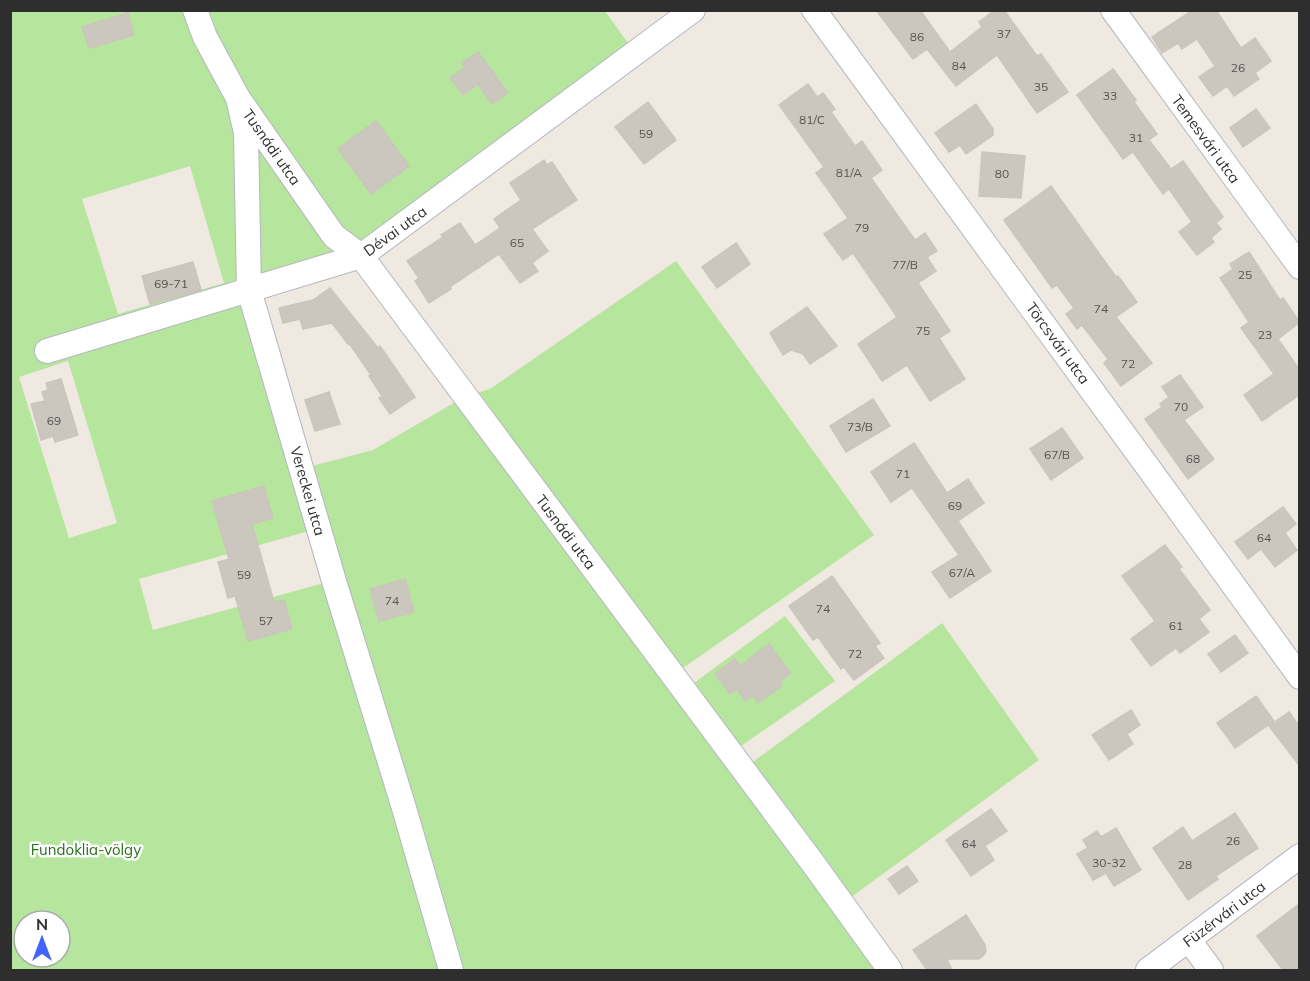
<svg xmlns="http://www.w3.org/2000/svg" width="1310" height="981" viewBox="0 0 1310 981" font-family="Mulish,sans-serif">
	<style>
		.green { fill: #b6e59e; fill-rule: evenodd }
		.building { fill: #cbc7bf; stroke: #cbc5ba; stroke-width: 1.5 }
		.lines { fill: none; stroke-linecap: round; stroke-linejoin: round }
		.street-casing { stroke: #b4b7c1; stroke-width: 26 }
		.street { stroke: #fff; stroke-width: 24 }
		.labels { text-anchor: middle; dominant-baseline: central; stroke-width: 5; stroke-linejoin: round; paint-order: stroke }
		.number-label { font-size: 12px; fill: #555452 }
		.street-label { font-size: 15px; fill: #2e2e2e; stroke: #fff }
		.park-label { font-size: 15px; fill: #2c6e1b; stroke: #fff }
	</style>
	<rect width="100%" height="100%" fill="#efe9e1"/>
	<!-- green -->
	<path class="green" d="M10,11H605L630,46L363,242L256,276L312,466L373,450L464,397L490,389L676,261L874,535L680,670L690,686L785,616L835,681L738,748L750,764L942,623L1039,760L839,906L885,970H11ZM190,166L224,283L118,314L82,199ZM68,361L117,523L69,538L19,377ZM309,531L324,583L153,630L139,579ZM24,921H60V957H24Z"/>
	<!-- building -->
	<g class="building">
		<path d="M876,10H920L950,52L982,27L979,22L995,10H1004L1037,56L1041,54L1068,92L1037,113L997,55L956,86L927,49L913,59Z"/>
		<path d="M1193,10H1216L1241,48L1255,38L1271,61L1255,73L1259,79L1234,96L1227,86L1213,96L1199,77L1215,66L1197,39L1182,49L1178,43L1162,53L1152,37Z"/>
		<path d="M128,13L134,35L89,48L82,27Z"/>
		<path d="M478,52L508,93L492,104L478,84L463,95L450,78L465,67L462,63Z"/>
		<path d="M1113,69L1136,100L1134,102L1157,134L1149,140L1171,169L1183,161L1223,217L1216,223L1221,229L1211,238L1214,242L1197,255L1179,232L1192,222L1169,189L1163,194L1133,152L1123,159L1077,95Z"/>
		<path d="M808,84L817,97L823,93L835,109L831,112L855,146L862,141L882,170L871,178L915,240L925,233L937,251L927,257L936,271L918,283L950,331L939,338L965,379L930,401L907,365L882,381L858,344L897,317L853,253L843,260L824,234L848,218L816,173L824,167L779,105Z"/>
		<path d="M648,102L676,140L644,164L615,127Z"/>
		<path d="M976,104L993,129V135L966,154L960,145L949,152L935,133Z"/>
		<path d="M1256,109L1270,128L1243,147L1230,128Z"/>
		<path d="M376,121L409,166L371,194L338,149Z"/>
		<path d="M982,152L1025,156L1021,198L979,196Z"/>
		<path d="M544,160L547,165L552,162L577,200L532,229L548,251L532,263L538,271L520,283L499,254L450,287L451,289L429,303L415,281L419,278L407,261L443,237L441,235L460,223L475,245L500,228L494,219L521,200L510,183Z"/>
		<path d="M1051,186L1116,277L1118,276L1137,302L1116,317L1152,363L1121,386L1104,363L1108,359L1082,325L1077,329L1066,314L1074,308L1057,285L1052,288L1004,220Z"/>
		<path d="M736,243L750,264L717,288L702,267Z"/>
		<path d="M1249,252L1280,300L1283,298L1299,321V323L1278,339L1299,369V395L1262,421L1244,395L1274,374L1241,328L1249,322L1220,278L1233,269L1230,264Z"/>
		<path d="M193,262L201,290L150,304L142,276Z"/>
		<path d="M330,288L378,348L380,346L415,397L390,414L379,398L382,396L369,376L371,375L349,343L348,344L332,323L303,329L300,319L283,323L279,308L313,300Z"/>
		<path d="M807,307L837,346L810,364L803,354L791,350L783,355L770,333Z"/>
		<path d="M1180,375L1203,407L1184,420L1214,459L1188,479L1145,419L1162,407L1160,404L1169,397L1162,387Z"/>
		<path d="M61,379L78,435L55,442L53,436L41,440L31,404L45,401L42,392L48,390L46,383Z"/>
		<path d="M329,392L340,424L315,431L305,400Z"/>
		<path d="M873,399L890,426L846,452L830,426Z"/>
		<path d="M1062,428L1083,458L1051,480L1030,449Z"/>
		<path d="M914,443L947,493L968,479L984,503L958,521L991,571L950,598L932,572L959,555L912,488L891,502L871,472Z"/>
		<path d="M264,486L273,518L252,524L274,602L284,600L292,629L248,641L235,596L228,598L218,562L229,559L212,501Z"/>
		<path d="M1283,507L1296,524L1285,533L1297,550L1275,567L1261,549L1248,559L1235,542Z"/>
		<path d="M1165,545L1182,567L1179,569L1210,610L1199,619L1209,632L1180,653L1176,648L1151,666L1131,639L1155,621L1122,576Z"/>
		<path d="M832,576L880,643L875,646L884,658L854,680L844,667L841,669L818,637L813,640L789,606Z"/>
		<path d="M405,579L414,612L379,621L370,589Z"/>
		<path d="M1235,635L1248,653L1221,672L1208,654Z"/>
		<path d="M769,644L791,673L779,682L782,686L758,703L753,696L745,701L737,689L730,694L715,674L735,659L740,666Z"/>
		<path d="M1256,696L1274,721L1235,748L1217,723Z"/>
		<path d="M1131,710L1140,725L1127,734L1133,744L1109,760L1092,735Z"/>
		<path d="M1289,712L1299,726V765L1269,726Z"/>
		<path d="M991,809L1007,831L985,846L994,860L971,876L946,840Z"/>
		<path d="M1235,813L1258,848L1216,876L1218,879L1188,900L1153,848L1183,827L1192,841Z"/>
		<path d="M1116,828L1141,870L1114,886L1106,873L1093,880L1077,854L1088,848L1083,840L1097,831L1101,837Z"/>
		<path d="M907,866L918,881L899,894L888,879Z"/>
		<path d="M1299,904V970H1283L1257,936Z"/>
		<path d="M966,915L985,945L986,952L982,957L978,959H947L952,970H927L913,950Z"/>
	</g>
	<g class="lines">
		<!-- street casing -->
		<g class="street-casing">
			<g id="street">
				<path d="M195,10L205,37L238,98L246,133L249,290L334,581L404,808L451,970"/>
				<path d="M814,10L1150,470L1300,677"/>
				<path d="M1113,10L1300,267"/>
				<path d="M238,98L334,236L361,256L812,862L890,970"/>
				<path d="M47,351L361,256L693,10"/>
				<path d="M1189,940L1211,970"/>
				<path d="M1148,970L1300,856"/>
			</g>
		</g>
		<!-- street -->
		<use href="#street" class="street"/>
	</g>
	<g class="labels">
		<!-- number labels -->
		<g class="number-label">
			<text x="1004" y="33">37</text>
			<text x="917" y="36">86</text>
			<text x="959" y="65">84</text>
			<text x="1238" y="67">26</text>
			<text x="1041" y="86">35</text>
			<text x="1110" y="95">33</text>
			<text x="812" y="119">81/C</text>
			<text x="646" y="133">59</text>
			<text x="1136" y="137">31</text>
			<text x="849" y="172">81/A</text>
			<text x="1002" y="173">80</text>
			<text x="862" y="227">79</text>
			<text x="517" y="242">65</text>
			<text x="905" y="264">77/B</text>
			<text x="1245" y="274">25</text>
			<text x="171" y="283">69-71</text>
			<text x="1101" y="308">74</text>
			<text x="923" y="330">75</text>
			<text x="1265" y="334">23</text>
			<text x="1128" y="363">72</text>
			<text x="1181" y="406">70</text>
			<text x="54" y="420">69</text>
			<text x="860" y="426">73/B</text>
			<text x="1057" y="454">67/B</text>
			<text x="1193" y="458">68</text>
			<text x="903" y="473">71</text>
			<text x="955" y="505">69</text>
			<text x="1264" y="537">64</text>
			<text x="962" y="572">67/A</text>
			<text x="244" y="574">59</text>
			<text x="392" y="600">74</text>
			<text x="823" y="608">74</text>
			<text x="266" y="620">57</text>
			<text x="1176" y="625">61</text>
			<text x="855" y="653">72</text>
			<text x="1233" y="840">26</text>
			<text x="969" y="843">64</text>
			<text x="1109" y="862">30-32</text>
			<text x="1185" y="864">28</text>
		</g>
		<!-- street labels -->
		<g class="street-label">
			<text transform="translate(1206 139) rotate(54)">Temesvári utca</text>
			<text transform="translate(272 147) rotate(55)">Tusnádi utca</text>
			<text transform="translate(395 231) rotate(-36)">Dévai utca</text>
			<text transform="translate(1058 343) rotate(54)">Törcsvári utca</text>
			<text transform="translate(308 491) rotate(74)">Vereckei utca</text>
			<text transform="translate(566 532) rotate(53)">Tusnádi utca</text>
			<text transform="translate(1224 914) rotate(-37)">Füzérvári utca</text>
		</g>
		<!-- park labels -->
		<g class="park-label">
			<text x="86" y="849">Fundoklia-völgy</text>
		</g>
	</g>
	<!-- border -->
	<rect width="1310" height="981" fill="none" stroke="#2e2e2e" stroke-width="24"/>
	<!-- north arrow -->
	<g transform="translate(42 939)"><circle r="28" fill="#ffffff" stroke="#ababab" stroke-width="1.5"/>
	<path d="M0-4.5L10 22L0 15L-10 22Z" fill="#4264fb"/>
	<text y="-9" font-size="16" font-weight="bold" text-anchor="middle" fill="#2e2e2e">N</text>
	</g>
</svg>
